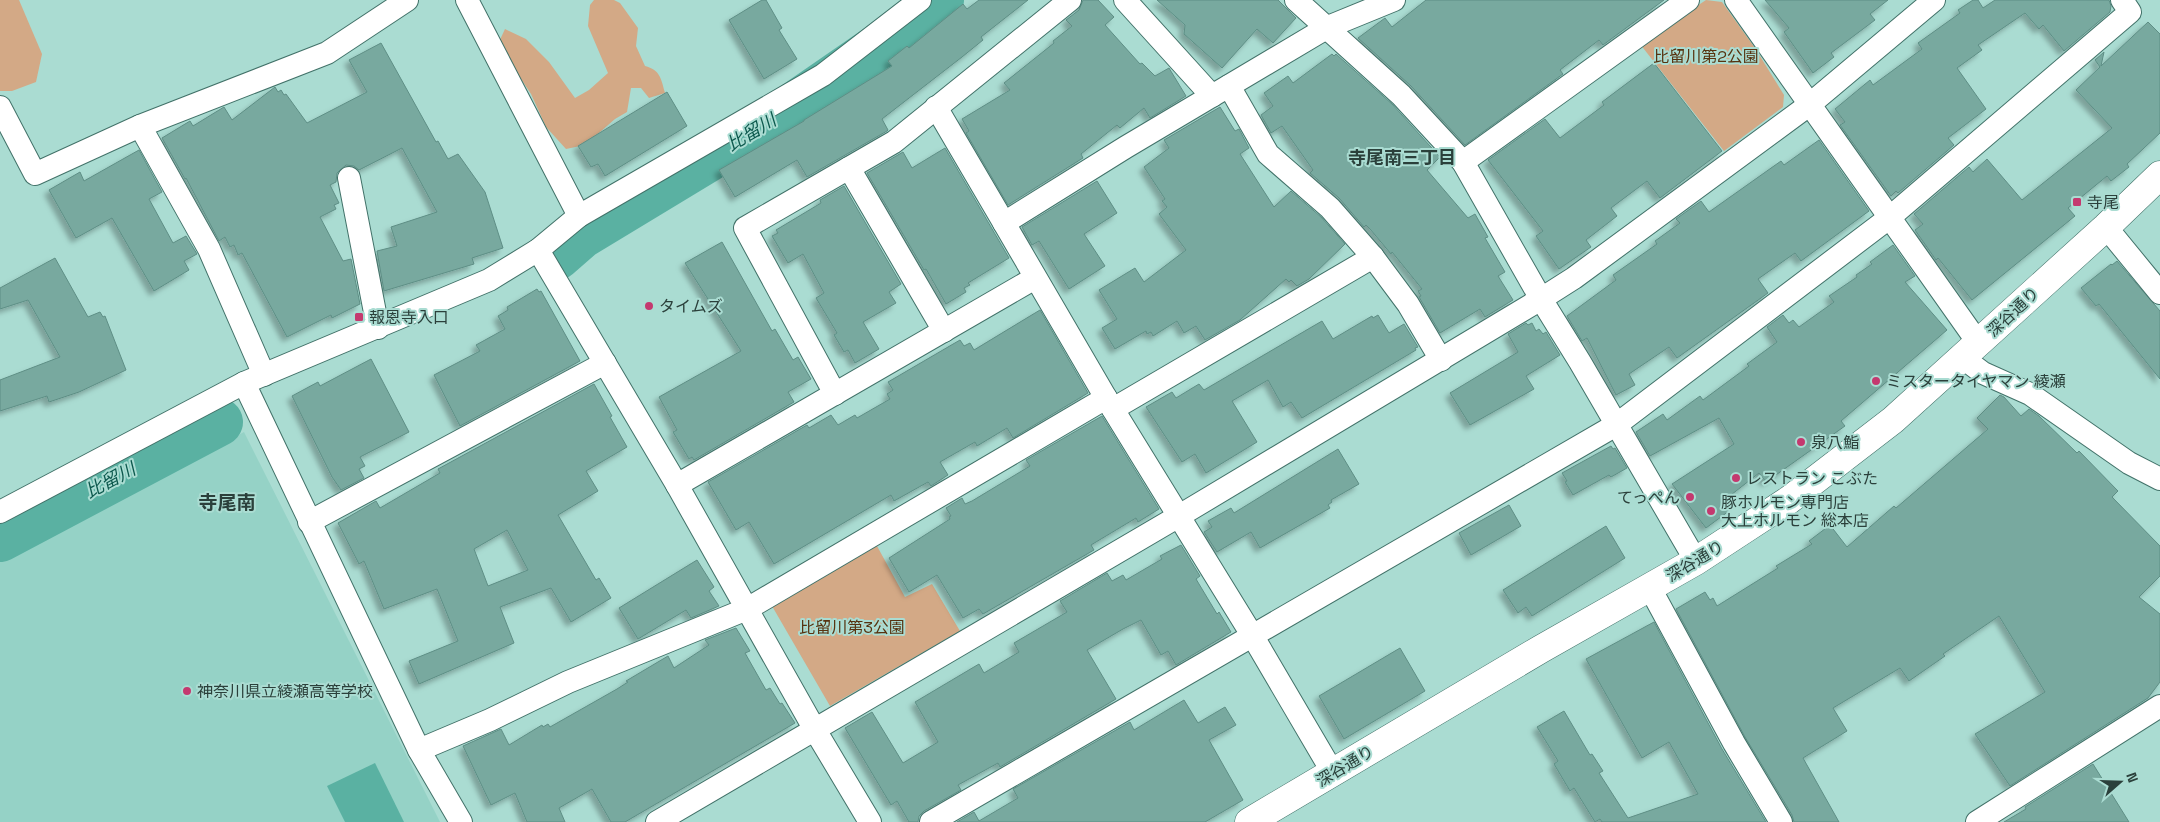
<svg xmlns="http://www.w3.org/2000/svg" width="2160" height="822" viewBox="0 0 2160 822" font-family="'Space Grotesk','Noto Sans JP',sans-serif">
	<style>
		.built { fill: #95d2c6 }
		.green { fill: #d3a986 }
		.water { fill: #5ab1a2 }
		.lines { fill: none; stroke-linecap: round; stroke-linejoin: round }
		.river { stroke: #5ab1a2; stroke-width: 48 }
		.building { fill: #78a99f; stroke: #5e8e85; fill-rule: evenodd; filter: url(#shadow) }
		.street-casing { stroke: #427269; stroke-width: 24 }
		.secondary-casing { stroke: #427269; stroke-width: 29 }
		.street { stroke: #fff; stroke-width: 22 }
		.secondary { stroke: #fff; stroke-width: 28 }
		.poi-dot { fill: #c4396f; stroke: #aadcd2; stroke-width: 2 }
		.labels { text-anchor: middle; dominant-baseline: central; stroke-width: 4; stroke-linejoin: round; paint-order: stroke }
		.park-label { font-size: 16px; fill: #573310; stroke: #aadcd2 }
		.poi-label { font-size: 16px; fill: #2b403b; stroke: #aadcd2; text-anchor: start }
		.street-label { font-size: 16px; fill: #2b403b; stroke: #aadcd2 }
		.water-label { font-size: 18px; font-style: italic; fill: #0c584d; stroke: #aadcd2 }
		.neighbourhood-label { font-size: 18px; font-weight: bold; fill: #2b403b; stroke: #aadcd2 }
		.quarter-label { font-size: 19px; font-weight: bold; fill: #2b403b; stroke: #aadcd2 }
	</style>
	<defs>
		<filter id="shadow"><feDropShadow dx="-4.5" dy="4.5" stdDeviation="2.5" flood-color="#0004"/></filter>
	</defs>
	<rect width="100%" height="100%" fill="#aadcd2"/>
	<!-- built -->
	<path class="built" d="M244,432L440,822H0V560Z"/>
	<!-- green -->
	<g class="green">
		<path d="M0,0H19L42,54L36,82L12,91H0Z"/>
		<path d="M594,0H614L620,3L638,28L636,46L645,66C660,70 661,78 665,93L649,98L641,88H631L627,112L615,119L585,145L566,149L546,127L531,94L498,44L505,29L526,39L549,62L575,98L589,90L608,73L588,26L590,5Z"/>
		<path d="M1706,0L1722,2L1755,48L1784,95L1783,107L1724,151L1640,44Z"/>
		<path d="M877,546L905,597L932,584L960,631L830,706L772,606Z"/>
	</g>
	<!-- water -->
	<path class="water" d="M375,763L404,822H345L327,786Z"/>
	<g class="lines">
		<!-- river -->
		<g class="river">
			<path d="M557,256L581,235L794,106L878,48L940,0"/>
			<path d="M0,538L219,422"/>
		</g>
	</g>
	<!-- building -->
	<g class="building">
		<path d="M762,0H766L782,28L779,30L797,59L764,79L729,20Z"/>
		<path d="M979,0H1028L981,37L983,40L962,57L882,119L888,130L887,131L807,177L797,160L735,197L719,170L804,121V120L892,66L888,61L907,46L909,48L963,4L967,9Z"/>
		<path d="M1083,0H1098L1114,17L1105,25L1140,64L1142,63L1155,76L1169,68L1186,96L1150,118L1144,108L1120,128L1117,125L1081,154L1083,158L1008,205L966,133L969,131L962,119L1010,90L1004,83L1054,43L1053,41L1072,26L1066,20L1079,10Z"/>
		<path d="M1157,0H1278L1296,18L1273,43L1257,29L1222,68L1184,34L1185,25Z"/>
		<path d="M1426,0H1664L1603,45L1599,40L1560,70L1563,74L1465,145L1411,86L1358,38L1385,18L1392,27Z"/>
		<path d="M1765,0H1888L1870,14L1875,20L1831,53L1834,57L1813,73L1784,32L1789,28Z"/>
		<path d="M1973,0H1978L1983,8L1995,0H2109L2111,6L2110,12L2064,51L2043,25L2039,29L2025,13L1978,45L1982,50L1957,68L1986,109L1948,138L1954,145L1898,193L1896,191L1891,196L1840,125L1845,122L1835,109L1870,80L1873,85L1922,49L1918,43L1960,13L1958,10Z"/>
		<path d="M2148,22L2160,34V133L2127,164L2129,167L2111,181L2107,176L2068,208L2075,216L1972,300L1938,258L1936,260L1915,230L1923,224L1914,214L1969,167L1973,172L1987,159L2022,200L2112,128L2076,90L2100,67L2095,60L2104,52L2101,66Z"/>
		<path d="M381,43L436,142L438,141L448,159L458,154L485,192L503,248L472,258L474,264L384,291L377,251L397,246L391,227L437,212L402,148L359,170L354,166L346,165L337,173L336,182L330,185L339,203L334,205L336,209L320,217L343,261L351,259L360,304L332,318L331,315L287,337L242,253L238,255L234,245L230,247L225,237L219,241L186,178L185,179L162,138L190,121L193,126L224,107L232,120L275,87L278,92L281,90L284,95L286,94L307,123L367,92L349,60Z"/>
		<path d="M1332,54L1334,56L1336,54L1392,104L1440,157L1427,170L1468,218L1475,214L1488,237L1485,238L1505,272L1498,276L1513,300L1485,317L1480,309L1440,333L1419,297L1421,296L1418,291L1422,289L1392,252L1391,254L1370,229L1366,225L1364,227L1339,198L1310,173L1313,170L1282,126L1271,133L1261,115L1273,106L1264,93L1288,76L1293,83Z"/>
		<path d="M1654,63L1722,151L1660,198L1647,181L1611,208L1617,216L1586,240L1591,247L1559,269L1536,236L1543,231L1488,160L1545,119L1560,138L1604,105L1602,102Z"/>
		<path d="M667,92L687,126L605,176L598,164L591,167L578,146Z"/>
		<path d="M1220,107L1235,131L1239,129L1249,148L1240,154L1274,207L1291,191L1321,217L1345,244L1309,279L1297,286L1291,280L1289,282L1286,279L1240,320L1205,340L1196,326L1184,333L1177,321L1153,336L1151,332L1147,334L1146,331L1115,349L1102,328L1117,319L1099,290L1135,268L1144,282L1186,250L1159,214L1167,207L1162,201L1165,199L1144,167L1169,148L1164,140Z"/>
		<path d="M1819,140L1869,211L1801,261L1795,253L1758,279L1768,293L1677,358L1669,347L1629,374L1635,385L1616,395L1587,338L1582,341L1567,316L1616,280L1613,275L1657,244L1655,241L1680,223L1676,219L1701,201L1709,212L1781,161L1784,165Z"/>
		<path d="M945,148L1009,258L968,283L970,285L964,288L966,292L946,304L926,269L924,270L867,173L903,152L912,168Z"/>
		<path d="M139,150L162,192L149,199L173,243L186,236L197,254L184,261L189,270L154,291L112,218L76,238L49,190L80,172L84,181Z"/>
		<path d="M1097,181L1117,213L1084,234L1105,266L1069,289L1039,241L1032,245L1022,227Z"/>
		<path d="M844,186L901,284L889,292L896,303L863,322L879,349L855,363L848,350L844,352L834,335L837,333L816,298L824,293L803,254L788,263L772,236L778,233L776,230L821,203L820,200Z"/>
		<path d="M722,242L772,331L775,329L793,360L798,357L811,379L788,392L794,402L694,460L692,457L689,459L673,432L677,430L659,397L741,351L685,263Z"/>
		<path d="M1893,245L1915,276L1905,282L1947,330L1841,421L1845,426L1766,482L1759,473L1722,502L1729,511L1706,528L1672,484L1734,444L1719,418L1650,456L1636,432L1663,414L1667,420L1700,396L1703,400L1749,366L1747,364L1777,342L1767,327L1783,315L1789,323L1793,320L1799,327L1834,302L1829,296L1857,277L1856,275L1872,264L1870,262Z"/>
		<path d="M55,258L88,317L100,312L103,317L105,316L126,370L79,392L49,402L47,396L0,411V380L60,357L28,300L0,309V288Z"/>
		<path d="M2117,261L2160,311V379L2099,304L2096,306L2081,288L2111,264L2112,265Z"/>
		<path d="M537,289L539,292L541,291L580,361L460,426L434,375L480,351L476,345L505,329L498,316L508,310L507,307Z"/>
		<path d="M1040,310L1088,393L1013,438L1007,428L977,446L975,442L940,462L948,475L931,486L928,482L894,501L891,495L774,564L749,522L736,530L708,482L807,425L809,428L831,415L838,425L855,415L857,418L890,399L887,394L893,390L888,382L960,340L964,346L970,343L974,350Z"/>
		<path d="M1378,315L1389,333L1404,324L1418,347L1415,348L1416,350L1302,418L1291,402L1283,407L1268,380L1232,401L1257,442L1206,473L1195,454L1182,462L1146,407L1172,392L1176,398L1199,384L1204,390L1322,321L1333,339L1372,316L1373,318Z"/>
		<path d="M1526,323L1528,325L1532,323L1536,331L1539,329L1543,334L1546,332L1560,355L1526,376L1534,389L1470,425L1450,393L1518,352L1508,334Z"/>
		<path d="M371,359L409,432L360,457L365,466L359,469L364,478L341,490L332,477L292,396L318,382L320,386Z"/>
		<path d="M594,384L612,416L610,417L627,447L586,471L598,491L558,515L596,580L599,578L611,598L571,622L551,588L500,607L514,643L419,684L409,661L458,641L437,589L384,609L364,561L359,564L338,523L376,501L380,508L440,473L438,469ZM507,530L528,570L488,586L474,549Z"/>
		<path d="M2000,395L2004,397L2021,416L2029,409L2039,416L2077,453L2079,451L2118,491L2112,497L2160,546V576L2139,597L2160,614V682L2148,698L2010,786L1975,734L2045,692L1999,616L1943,654L1945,656L1909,681L1900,668L1833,708L1847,731L1803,758L1839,822H1794L1792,815L1745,737L1676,609L1705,592L1710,600L1713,598L1717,606L1778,568L1776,566L1812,544L1809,541L1830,525L1847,547L1894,506L1896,508L1988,429L1977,418Z"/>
		<path d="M1102,416L1159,509L1138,522L1136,518L1091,545L1094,550L983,614L979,609L963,618L937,575L909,592L889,558L950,519L949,517L951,516L946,508L962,498L965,504L972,501L1030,466L1026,460Z"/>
		<path d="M1611,446L1613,449L1615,448L1627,468L1611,477L1609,475L1573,495L1565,482L1567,481L1562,473Z"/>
		<path d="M1338,449L1359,484L1331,500L1332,502L1328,505L1330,508L1260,548L1251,532L1217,552L1204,532L1212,527L1208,521L1231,508L1234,513Z"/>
		<path d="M1509,505L1521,526L1471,555L1459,533Z"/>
		<path d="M1606,526L1625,558L1532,616L1526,607L1518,613L1503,590Z"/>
		<path d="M1181,545L1200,576L1196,579L1217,614L1219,612L1231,632L1176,665L1168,651L1161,655L1141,620L1123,629L1087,650L1116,699L1000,767L998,763L958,785L961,790L924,811L919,816L918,822H909L897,801L891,805L845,728L872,712L903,763L938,742L915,702L979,664L984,673L1019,652L1014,643L1067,612L1060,601L1107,573L1112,581L1123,575L1126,580L1162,559L1160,556Z"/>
		<path d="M697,560L714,587L709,591L719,606L691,618L686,610L638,639L619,608Z"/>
		<path d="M1654,622L1722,749L1766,822H1602L1600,819L1595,822L1574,788L1570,791L1554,764L1558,761L1537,727L1564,711L1590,755L1592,754L1603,771L1599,773L1628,818L1698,794L1669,742L1642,758L1586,659Z"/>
		<path d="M736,628L750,651L745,653L766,690L770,688L780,704L782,703L795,723L625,822H611L592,789L559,808L565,822H527L515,793L491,805L463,746L501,729L509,745L542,725L543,727L548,724L550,727L617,689L628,682L626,681L668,656L674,668L709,645L705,640Z"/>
		<path d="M1400,648L1425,691L1344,739L1319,696Z"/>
		<path d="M1184,700L1198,723L1225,707L1236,725L1209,740L1243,800L1205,822H957L974,812L979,821L1018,798L1013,789L1130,722L1134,730Z"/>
		<path d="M2093,764L2129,822H2004L2026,809L2025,807Z"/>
	</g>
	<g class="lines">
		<!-- street casing -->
		<g class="street-casing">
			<g id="street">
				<path d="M467,0L579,216"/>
				<path d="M1125,0L1212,96"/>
				<path d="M1296,0L1401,95L1463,162L1541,299L1580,362L1696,561"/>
				<path d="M1736,0L1979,344"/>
				<path d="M1229,86L1268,154L1330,208L1373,257L1408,304L1441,360"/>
				<path d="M0,107L35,174L140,126L327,53L407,0"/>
				<path d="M936,107L1004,223"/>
				<path d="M140,126L209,249L264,375"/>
				<path d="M1463,162L1688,0"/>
				<path d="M849,168L944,331"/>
				<path d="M349,178L378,328"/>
				<path d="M2106,227L2160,293"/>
				<path d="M538,250L677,485L815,730L870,822"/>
				<path d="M1963,358L1983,373L2030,394L2129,463L2160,479"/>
				<path d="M244,383L419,750L461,822"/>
				<path d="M835,394L745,228L894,142L1070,0"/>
				<path d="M1113,409L1373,257"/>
				<path d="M677,485L1035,278"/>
				<path d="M0,512L244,383L489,280L538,250L579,216L823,75L920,0"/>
				<path d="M309,522L605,363"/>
				<path d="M1650,588L1734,743L1781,822"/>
				<path d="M419,750L490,720L568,682L747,609L1106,398"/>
				<path d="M1333,773L1252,635L1106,398L1004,223L1126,147L1328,27L1394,0"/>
				<path d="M657,822L1179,516L1541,299L1574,278L1809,105L1934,0"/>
				<path d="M931,822L1616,425L1889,218L2130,12L2122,0"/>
				<path d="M1977,822L2160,706"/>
			</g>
		</g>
		<!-- secondary casing -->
		<g class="secondary-casing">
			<path id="secondary" d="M1249,822L1541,649L1696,561L1789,500L1893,420L2106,227L2160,175"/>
		</g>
		<!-- street -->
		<use href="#street" class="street"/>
		<!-- secondary -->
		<use href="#secondary" class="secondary"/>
	</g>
	<!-- markers -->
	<g class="poi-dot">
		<rect x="2072" y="197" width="10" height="10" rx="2.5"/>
		<circle cx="649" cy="306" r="5"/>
		<rect x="354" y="312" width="10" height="10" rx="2.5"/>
		<circle cx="1876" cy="381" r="5"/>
		<circle cx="1801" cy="442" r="5"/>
		<circle cx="1736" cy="478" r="5"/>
		<circle cx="1690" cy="497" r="5"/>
		<circle cx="1711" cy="511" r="5"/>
		<circle cx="187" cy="691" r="5"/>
	</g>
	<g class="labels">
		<!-- park labels -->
		<g class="park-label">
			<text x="1706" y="56">比留川第2公園</text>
			<text x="852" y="627">比留川第3公園</text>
		</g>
		<!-- poi labels -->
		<g class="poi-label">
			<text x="2087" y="202">寺尾</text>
			<text x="659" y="306">タイムズ</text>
			<text x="369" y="317">報恩寺入口</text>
			<text x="1886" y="381">ミスタータイヤマン 綾瀬</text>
			<text x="1811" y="442">泉八鮨</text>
			<text x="1746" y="478">レストラン こぶた</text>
			<text x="1680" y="497" text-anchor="end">てっぺん</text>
			<text x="1721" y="502">豚ホルモン専門店<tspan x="1721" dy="18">大上ホルモン 総本店</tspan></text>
			<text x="197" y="691">神奈川県立綾瀬高等学校</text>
		</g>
		<!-- street labels -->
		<g class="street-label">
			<text transform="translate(2013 312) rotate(-43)">深谷通り</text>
			<text transform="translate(1695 561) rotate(-31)">深谷通り</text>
			<text transform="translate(1345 766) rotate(-31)">深谷通り</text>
		</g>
		<!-- water labels -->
		<g class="water-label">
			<text transform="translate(751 132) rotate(-31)">比留川</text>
			<text transform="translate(110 480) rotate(-28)">比留川</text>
		</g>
		<!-- neighbourhood labels -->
		<g class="neighbourhood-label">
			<text x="1402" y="157">寺尾南三丁目</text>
		</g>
		<!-- quarter labels -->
		<g class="quarter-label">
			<text x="227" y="502">寺尾南</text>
		</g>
	</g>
	<!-- north arrow -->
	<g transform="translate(2120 782) rotate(70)" stroke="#aadcd2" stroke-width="4" paint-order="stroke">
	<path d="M0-4L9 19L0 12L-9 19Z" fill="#2b403b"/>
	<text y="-8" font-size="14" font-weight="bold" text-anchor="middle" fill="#2b403b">N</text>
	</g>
</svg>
